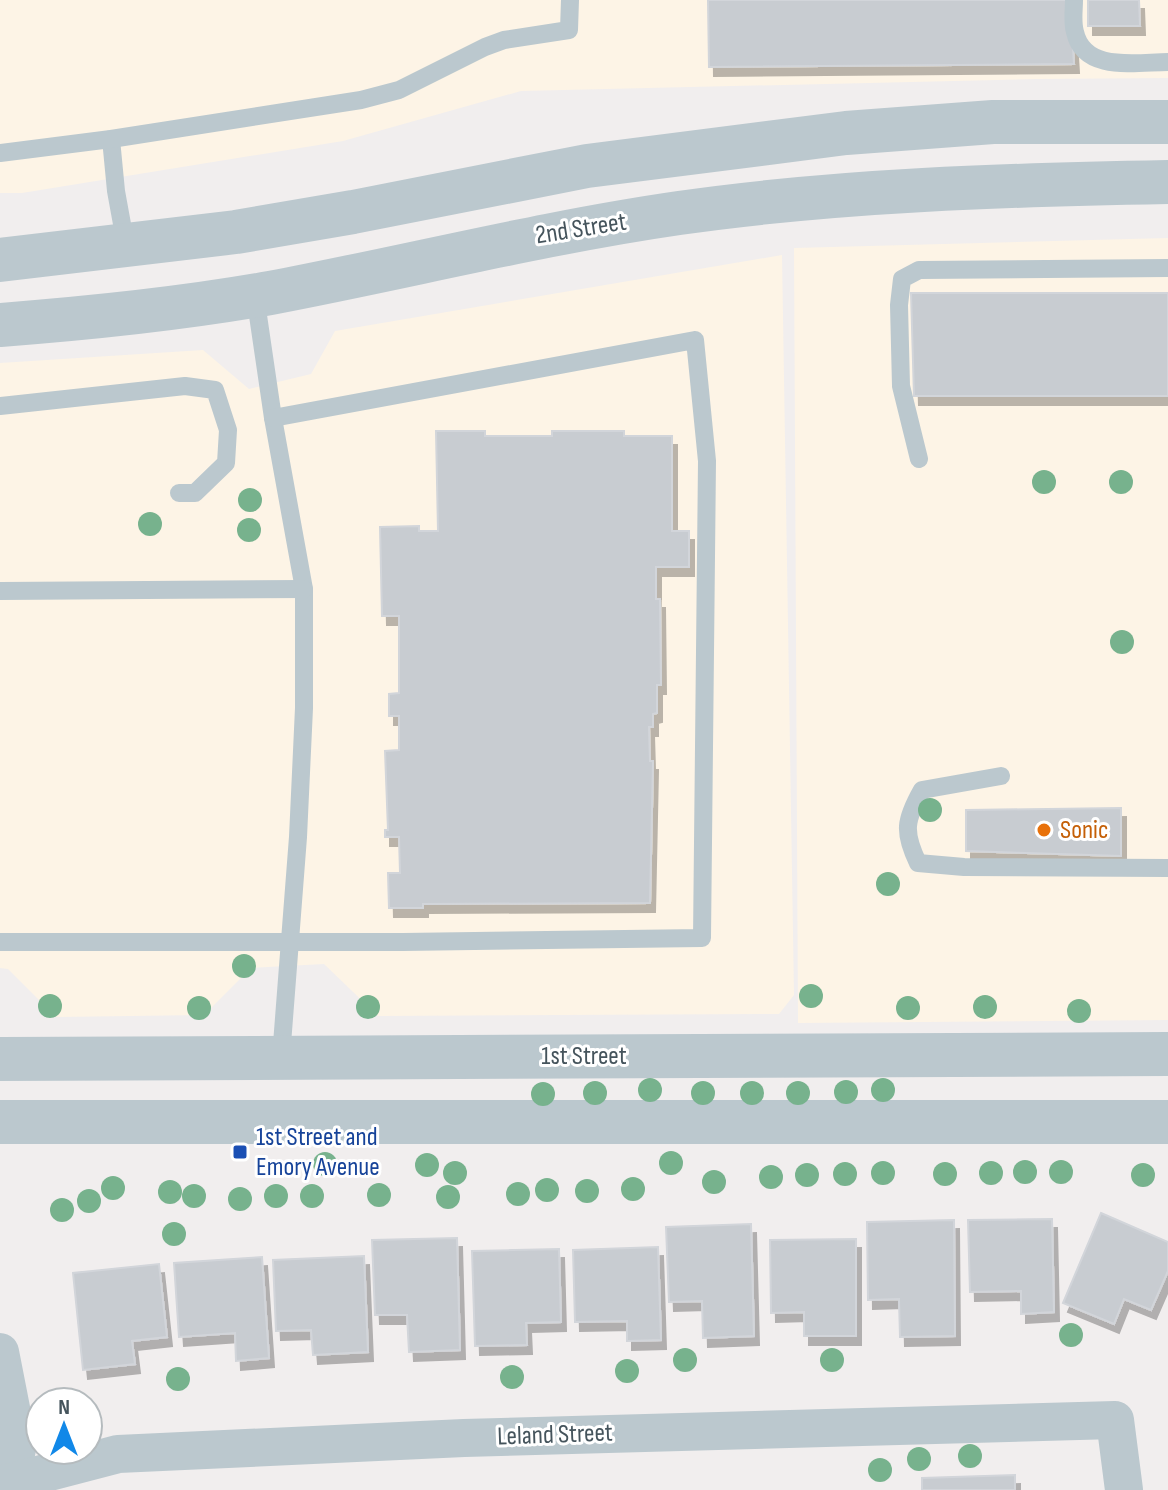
<svg xmlns="http://www.w3.org/2000/svg" width="1168" height="1490" viewBox="0 0 1168 1490" font-family="'Sofia Sans Condensed',sans-serif">
	<style>
		.commercial { fill: #fdf4e6 }
		.building { fill: #c8ccd1; stroke: #d2d5da; stroke-width: 2; filter: url(#shadow) }
		.lines { fill: none; stroke-linecap: round; stroke-linejoin: round }
		.service { stroke: #bbc8ce; stroke-width: 18 }
		.minor { stroke: #bbc8ce; stroke-width: 38 }
		.tertiary { stroke: #bbc8ce; stroke-width: 44 }
		.tree { fill: #77b28d }
		.food-dot { fill: #e8710a; stroke: #fff; stroke-width: 3 }
		.transit-dot { fill: #1a4fb4; stroke: #fff; stroke-width: 3 }
		.labels { text-anchor: middle; dominant-baseline: central; stroke-width: 6; stroke-linejoin: round; paint-order: stroke }
		.street-label { font-size: 26px; fill: #45545c; stroke: #fff }
		.food-label { font-size: 26px; fill: #c56008; stroke: #fff; text-anchor: start }
		.transit-label { font-size: 26px; fill: #164399; stroke: #fff; text-anchor: start }
	</style>
	<defs>
		<filter id="shadow"><feDropShadow dx="5" dy="9" stdDeviation="0" flood-color="#0004"/></filter>
	</defs>
	<rect width="100%" height="100%" fill="#f1eeee"/>
	<!-- commercial -->
	<g class="commercial">
		<path d="M0,0H1168V78L1036,79L521,91L343,141L22,193H0Z"/>
		<path d="M1168,238V1020L798,1023L794,248Z"/>
		<path d="M782,255L794,995L779,1014L378,1016L324,964L251,968L204,1015L56,1017L8,969L0,968V363L203,350L249,389L311,374L335,331Z"/>
	</g>
	<!-- building -->
	<g class="building">
		<path d="M708,0H1070L1074,64L709,67Z"/>
		<path d="M1088,0H1139L1140,26H1088Z"/>
		<path d="M911,293H1168V396H914Z"/>
		<path d="M436,431H485V436H552V431H624V436H672V531H689V567H656V599H660L661,685H657V713L653,714V727H649L650,761H653L650,903L423,904V908H389L388,873H400L399,837H385V830H388L385,751L399,750V716H389V694L399,693V616H382L380,527L419,526V531H438Z"/>
		<path d="M1121,808V856L966,851V810Z"/>
		<path d="M1101,1213L1168,1242V1271L1151,1310L1124,1299L1114,1324L1063,1303Z"/>
		<path d="M1052,1219L1054,1312L1021,1314V1291L970,1292L968,1220Z"/>
		<path d="M954,1220L955,1336L900,1337L899,1299L868,1300L867,1222Z"/>
		<path d="M751,1224L754,1336L703,1338L702,1301L669,1302L666,1227Z"/>
		<path d="M457,1238L460,1350L409,1352L407,1315H375L372,1240Z"/>
		<path d="M856,1239V1336H804V1312L771,1313L770,1240Z"/>
		<path d="M658,1247L661,1340L627,1341V1321L575,1322L573,1250Z"/>
		<path d="M559,1249L561,1322L526,1323L527,1345L475,1346L472,1251Z"/>
		<path d="M364,1256L368,1352L313,1355L311,1330L276,1331L273,1260Z"/>
		<path d="M262,1257L269,1358L236,1361L235,1333L179,1337L174,1263Z"/>
		<path d="M159,1264L167,1337L132,1341L135,1364L83,1370L73,1273Z"/>
		<path d="M1015,1475V1490H922V1478Z"/>
	</g>
	<g class="lines">
		<!-- service -->
		<g class="service">
			<path d="M1074,0C1074,10 1072,22 1075,32C1084,73 1137,62 1168,62"/>
			<path d="M111,139L116,191L126,246"/>
			<path d="M0,153L111,139L361,100L399,90L485,47L504,40L569,30L570,0"/>
			<path d="M255,295L273,418L304,589V708L298,837L281,1057"/>
			<path d="M0,406L185,386L215,390L228,430L226,463L195,493H179"/>
			<path d="M919,459L901,386L899,305L902,279L919,270L1168,268"/>
			<path d="M0,591L304,589"/>
			<path d="M1001,776L922,790C905,820 903,832 918,863L964,867L1168,868"/>
			<path d="M0,942H403L702,938L707,461L695,340L273,418"/>
		</g>
		<!-- minor -->
		<g class="minor">
			<path d="M0,1352L18,1444L10,1483L12,1490"/>
			<path d="M0,1485L118,1454L464,1438L1115,1420L1124,1490"/>
		</g>
		<!-- tertiary -->
		<g class="tertiary">
			<path d="M0,260L236,232L353,212L587,166L846,133L993,122H1168"/>
			<path d="M0,325C91,318 180,309 270,293C407,267 541,233 679,213C840,190 1006,185 1168,182"/>
			<path d="M0,1059L1168,1054"/>
			<path d="M0,1122H1168"/>
		</g>
	</g>
	<!-- trees -->
	<g class="tree">
		<circle cx="1044" cy="482" r="12"/>
		<circle cx="1121" cy="482" r="12"/>
		<circle cx="250" cy="500" r="12"/>
		<circle cx="150" cy="524" r="12"/>
		<circle cx="249" cy="530" r="12"/>
		<circle cx="1122" cy="642" r="12"/>
		<circle cx="930" cy="810" r="12"/>
		<circle cx="888" cy="884" r="12"/>
		<circle cx="244" cy="966" r="12"/>
		<circle cx="811" cy="996" r="12"/>
		<circle cx="50" cy="1006" r="12"/>
		<circle cx="368" cy="1007" r="12"/>
		<circle cx="985" cy="1007" r="12"/>
		<circle cx="199" cy="1008" r="12"/>
		<circle cx="908" cy="1008" r="12"/>
		<circle cx="1079" cy="1011" r="12"/>
		<circle cx="650" cy="1090" r="12"/>
		<circle cx="883" cy="1090" r="12"/>
		<circle cx="846" cy="1092" r="12"/>
		<circle cx="595" cy="1093" r="12"/>
		<circle cx="703" cy="1093" r="12"/>
		<circle cx="752" cy="1093" r="12"/>
		<circle cx="798" cy="1093" r="12"/>
		<circle cx="543" cy="1094" r="12"/>
		<circle cx="671" cy="1163" r="12"/>
		<circle cx="325" cy="1164" r="12"/>
		<circle cx="427" cy="1165" r="12"/>
		<circle cx="1025" cy="1172" r="12"/>
		<circle cx="1061" cy="1172" r="12"/>
		<circle cx="455" cy="1173" r="12"/>
		<circle cx="883" cy="1173" r="12"/>
		<circle cx="991" cy="1173" r="12"/>
		<circle cx="845" cy="1174" r="12"/>
		<circle cx="945" cy="1174" r="12"/>
		<circle cx="807" cy="1175" r="12"/>
		<circle cx="1143" cy="1175" r="12"/>
		<circle cx="771" cy="1177" r="12"/>
		<circle cx="714" cy="1182" r="12"/>
		<circle cx="113" cy="1188" r="12"/>
		<circle cx="633" cy="1189" r="12"/>
		<circle cx="547" cy="1190" r="12"/>
		<circle cx="587" cy="1191" r="12"/>
		<circle cx="170" cy="1192" r="12"/>
		<circle cx="518" cy="1194" r="12"/>
		<circle cx="379" cy="1195" r="12"/>
		<circle cx="194" cy="1196" r="12"/>
		<circle cx="276" cy="1196" r="12"/>
		<circle cx="312" cy="1196" r="12"/>
		<circle cx="448" cy="1197" r="12"/>
		<circle cx="240" cy="1199" r="12"/>
		<circle cx="89" cy="1201" r="12"/>
		<circle cx="62" cy="1210" r="12"/>
		<circle cx="174" cy="1234" r="12"/>
		<circle cx="1071" cy="1335" r="12"/>
		<circle cx="685" cy="1360" r="12"/>
		<circle cx="832" cy="1360" r="12"/>
		<circle cx="627" cy="1371" r="12"/>
		<circle cx="512" cy="1377" r="12"/>
		<circle cx="178" cy="1379" r="12"/>
		<circle cx="970" cy="1456" r="12"/>
		<circle cx="919" cy="1459" r="12"/>
		<circle cx="880" cy="1470" r="12"/>
	</g>
	<!-- markers -->
	<circle class="food-dot" cx="1044" cy="830" r="8"/>
	<rect class="transit-dot" x="232" y="1144" width="16" height="16" rx="4"/>
	<g class="labels">
		<!-- street labels -->
		<g class="street-label">
			<text transform="translate(581 229) rotate(-9)">2nd Street</text>
			<text x="584" y="1056">1st Street</text>
			<text transform="translate(555 1435) rotate(-2)">Leland Street</text>
		</g>
		<!-- food labels -->
		<g class="food-label">
			<text x="1060" y="830">Sonic</text>
		</g>
		<!-- transit labels -->
		<g class="transit-label">
			<text x="256" y="1137">1st Street and<tspan x="256" dy="30">Emory Avenue</tspan></text>
		</g>
	</g>
	<!-- north arrow -->
	<g transform="translate(64 1426)"><circle r="38" fill="#ffffff" stroke="#b5bbbe" stroke-width="2"/>
	<path d="M0-6L14 30L0 20L-14 30Z" fill="#1188e8"/>
	<text y="-12" font-size="22" font-weight="bold" text-anchor="middle" fill="#45545c">N</text>
	</g>
</svg>
